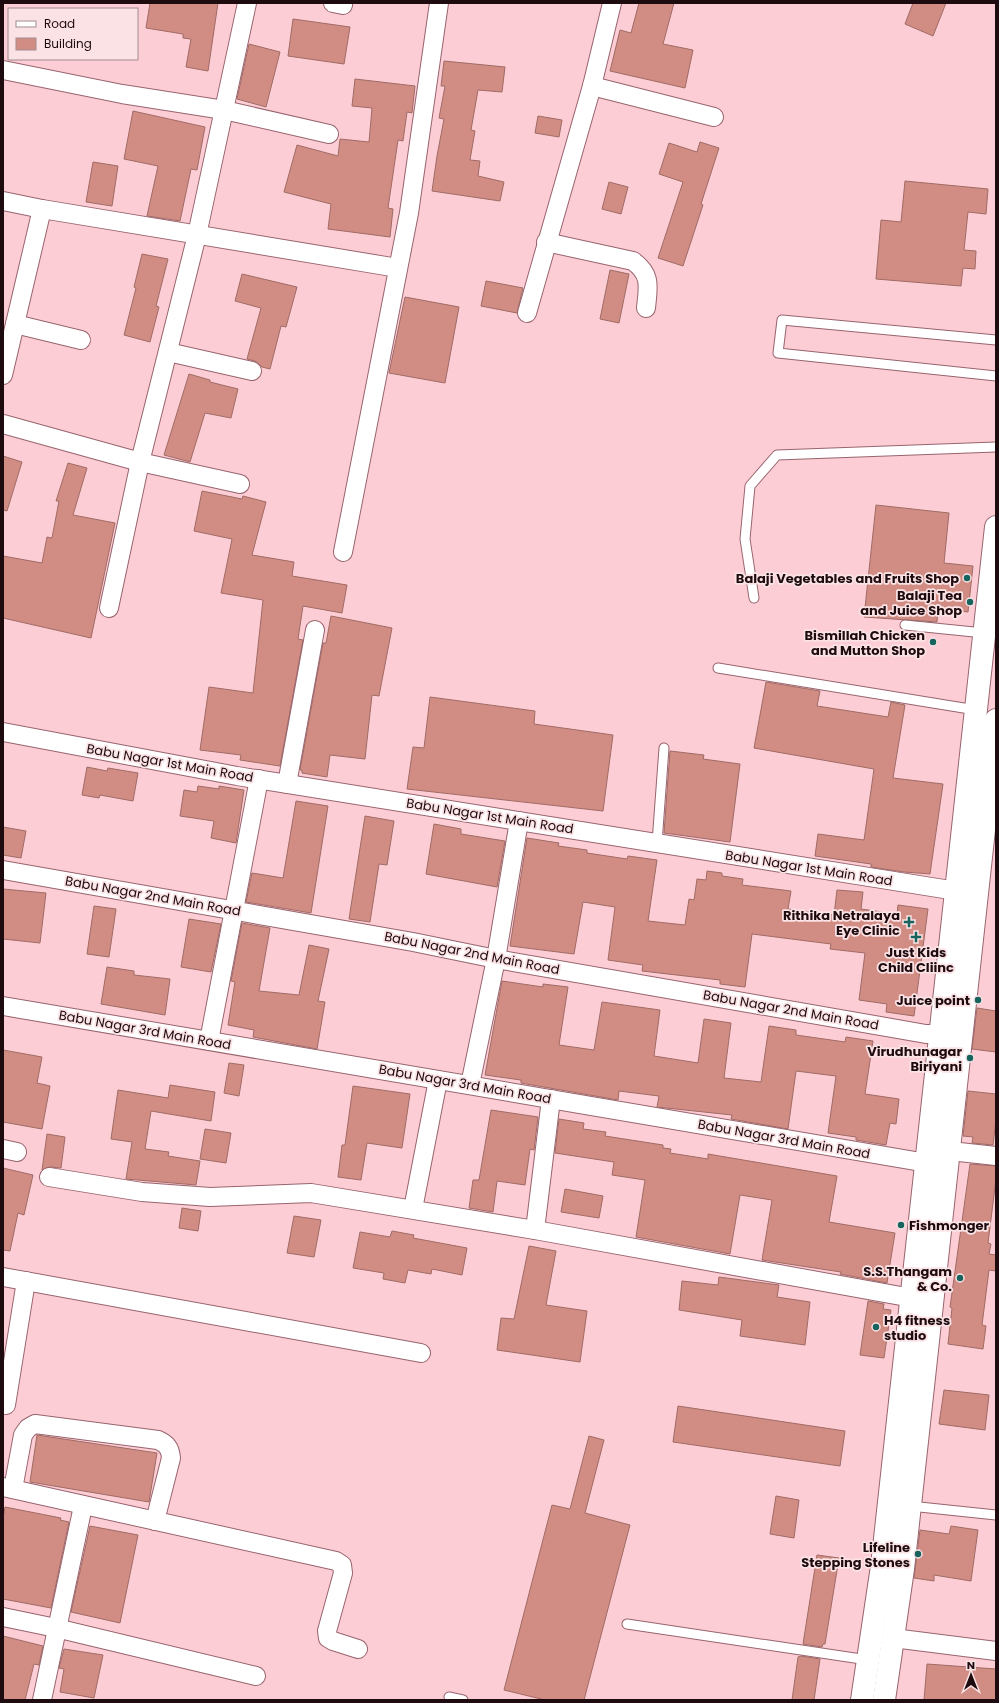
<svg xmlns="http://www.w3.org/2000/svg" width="999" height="1703" viewBox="0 0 999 1703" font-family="Poppins,sans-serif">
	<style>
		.building { fill: #d18d84; stroke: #a06b65 }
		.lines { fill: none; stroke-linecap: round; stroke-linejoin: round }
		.lane-casing { stroke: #98646e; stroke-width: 11 }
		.street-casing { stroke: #98646e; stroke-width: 20 }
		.primary-casing { stroke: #98646e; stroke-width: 24 }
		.lane { stroke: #fff; stroke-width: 9 }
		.street { stroke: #fff; stroke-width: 18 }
		.primary { stroke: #fff; stroke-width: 22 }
		.poi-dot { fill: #17645e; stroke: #fae2e5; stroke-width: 1.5 }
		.labels { text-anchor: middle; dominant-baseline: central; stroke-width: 3.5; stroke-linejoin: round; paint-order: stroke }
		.poi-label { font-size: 13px; font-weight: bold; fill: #1e0b0f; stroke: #fae2e5; text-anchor: end }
		.street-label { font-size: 13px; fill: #1e0b0f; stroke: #fae2e5 }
	</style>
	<rect width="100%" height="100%" fill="#fdcdd5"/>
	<!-- building -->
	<g class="building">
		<path d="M150,3H218L208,71L186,67L191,39L183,38V34L146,28Z"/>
		<path d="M639,3H674L663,44L693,50L685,88L610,71L620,30L631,33Z"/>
		<path d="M913,3H946L933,36L905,24Z"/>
		<path d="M293,19L350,27L344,64L288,56Z"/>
		<path d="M249,44L280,52L266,107L237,99Z"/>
		<path d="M444,61L505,67L502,92L478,90L471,130L475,131L470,160L480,161L478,176L504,182L500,201L432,191L437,156L444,119L439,118L445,86H441Z"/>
		<path d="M355,79L415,86L412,113L407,112L403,141L398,140L388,208L393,209L390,237L328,229L331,204L284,192L297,145L338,156L340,139L369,142L372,108L352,106Z"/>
		<path d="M133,111L205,127L197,170L191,169L180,221L147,216L158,166L124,159Z"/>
		<path d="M538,116L562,120L559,137L535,133Z"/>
		<path d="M700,142L719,148L701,204L703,205L683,266L658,258L683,182L659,174L669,143L697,152Z"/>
		<path d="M93,162L118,166L112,206L86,202Z"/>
		<path d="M905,181L988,189L986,214L968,212L964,250L976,251L975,269L963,268L961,286L876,279L881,220L901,222Z"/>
		<path d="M609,182L628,187L621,214L602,209Z"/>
		<path d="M142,254L168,259L156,306L159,307L150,342L124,335L136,288L134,287Z"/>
		<path d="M610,270L629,274L619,323L600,319Z"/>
		<path d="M242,274L297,287L286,327L281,326L270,369L262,367L255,361L247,359L261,308L235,301Z"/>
		<path d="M486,281L523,288L517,313L481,306Z"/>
		<path d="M405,297L459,307L445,383L389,373Z"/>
		<path d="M189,374L210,380V382L238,389L231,418L205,413L190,462L164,455Z"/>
		<path d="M3,456L22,462L7,511L3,510Z"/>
		<path d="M68,463L87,468L73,515L115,523L91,638L3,618V556L42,563L47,537L52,538L59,501H56Z"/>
		<path d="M202,491L242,499L243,496L266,502L252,555L294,562L292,576L347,585L342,613L303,606L298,639L303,640L280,766L240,760L241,755L200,750L209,687L253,693L263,600L221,593L232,539L194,531Z"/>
		<path d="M876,505L949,513L944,563L973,566L968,612L938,609L937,622L864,617Z"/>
		<path d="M331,616L392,628L379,696L372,695L365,759L330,755L327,777L302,773V770H300L323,643H326Z"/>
		<path d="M766,682L820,691L817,706L888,717L891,702L905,705L893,778L943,784L930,874L904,872L871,867V864L815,856L818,834L864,840L874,769L754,748Z"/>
		<path d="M430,697L535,711L534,724L613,735L603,811L407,789L413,747L424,748Z"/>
		<path d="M670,751L704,755L703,759L740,764L730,842L664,833Z"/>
		<path d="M87,767L107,771L108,768L138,773L133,801L100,795L99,798L82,795Z"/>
		<path d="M198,786L219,789V786L244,790L236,843L211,838L214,821L180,816L184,790L197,792Z"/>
		<path d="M296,801L328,806L311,913L246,902L252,873L283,878Z"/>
		<path d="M365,816L394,821L387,865L379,864L370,922L349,919Z"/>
		<path d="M434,824L461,829V834L505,841L497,887L426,874Z"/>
		<path d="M3,827L26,831L21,858L3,855Z"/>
		<path d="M527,838L559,843L558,846L587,850V853L627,859L628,856L657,860L648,921L685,925L689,899L694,900L697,879L706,880L707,871L722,873V876L743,879L742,885L791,891L788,909L834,915L837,890L863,892L861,909L897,914L898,905L928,909L914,1016L886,1012L887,1004L859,1000L865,953L830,949L831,944L752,934L745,987L720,984V980L642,971L643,965L608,960L615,907L583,902L574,954L510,946Z"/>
		<path d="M3,889L46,893L40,943L3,939Z"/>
		<path d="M94,906L116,909L109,957L87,954Z"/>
		<path d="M189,919L221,924L211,972L181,967Z"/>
		<path d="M242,923L270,928L259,991L299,995L309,945L329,949L318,1001L325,1002L317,1049L253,1037L254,1030L228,1025L235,982L231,981Z"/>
		<path d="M107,967L134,971V975L170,979L165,1015L101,1004Z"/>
		<path d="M502,981L543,987V984L568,987L559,1045L594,1050L602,1002L660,1010L654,1056L698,1063L704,1019L731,1023L724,1078L761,1082L769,1026L796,1030V1035L845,1042L846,1037L873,1041L865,1094L899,1099L896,1124L890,1123L886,1145L856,1140V1137L828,1133L836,1076L796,1071L788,1129L731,1119L732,1115L657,1107L659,1096L619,1091L618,1100L521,1083V1080L485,1075Z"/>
		<path d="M977,1008L996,1011V1052L972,1049Z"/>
		<path d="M3,1050L42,1057L37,1083L50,1086L42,1129L3,1122Z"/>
		<path d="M229,1063L244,1065L239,1096L224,1093Z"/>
		<path d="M170,1085L215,1092L211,1121L151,1111L145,1149L169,1152L168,1156L200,1161L196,1185L126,1179L132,1142L111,1139L118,1090L168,1098Z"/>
		<path d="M353,1086L410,1094L402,1148L367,1143L361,1180L338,1177L342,1145H345Z"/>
		<path d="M968,1091L996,1094V1120L993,1145L972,1143L973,1137L963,1136Z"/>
		<path d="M491,1110L538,1117L534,1150L530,1149L525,1185L497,1181L493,1212L469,1208L473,1180H479Z"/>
		<path d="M559,1119L584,1123L583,1129L606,1132L605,1136L663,1145V1148L671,1149L670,1153L708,1159V1154L837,1176L829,1222L895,1233L887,1283L840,1274L841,1272L762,1260L772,1200L740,1195L730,1254L636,1237L645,1180L612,1175L614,1162L555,1153Z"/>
		<path d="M205,1129L231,1133L226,1163L200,1159Z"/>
		<path d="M47,1134L65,1137L61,1168L50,1167L42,1170Z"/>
		<path d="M970,1164L996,1166V1179L988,1243L991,1244L989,1254L996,1255V1271L989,1270L982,1325L986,1326L983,1349L948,1344L952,1308L950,1307Z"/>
		<path d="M3,1168L33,1175L24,1215L18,1213L10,1251L3,1250Z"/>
		<path d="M565,1189L603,1196L599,1218L561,1212Z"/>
		<path d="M182,1208L201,1211L198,1231L179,1228Z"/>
		<path d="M294,1216L321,1220L314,1257L287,1253Z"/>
		<path d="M392,1231L414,1235L413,1238L467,1248L462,1275L432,1269L431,1274L408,1270L405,1283L383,1279L384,1273L353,1268L360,1232L390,1237Z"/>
		<path d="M529,1246L556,1251L546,1305L587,1311L580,1362L497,1350L501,1318L514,1319Z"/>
		<path d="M719,1277L779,1285L777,1297L810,1302L805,1345L740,1336L742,1320L679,1310L682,1281L718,1285Z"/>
		<path d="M868,1301L884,1304L883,1309L891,1310L884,1358L860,1355Z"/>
		<path d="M944,1390L989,1395L985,1430L939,1424Z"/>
		<path d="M678,1406L845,1431L840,1466L673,1442Z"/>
		<path d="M37,1435L157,1453L149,1502L30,1482Z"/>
		<path d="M589,1436L604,1440L585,1513L630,1525L584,1700H545L504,1690L552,1505L570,1509Z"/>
		<path d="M776,1496L799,1500L794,1538L770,1534Z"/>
		<path d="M5,1507L61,1518L60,1520L69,1522L51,1608L3,1599V1518Z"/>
		<path d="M90,1526L138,1535L120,1623L71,1612Z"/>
		<path d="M951,1526L978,1530L971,1581L934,1575V1581L914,1578L920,1530L949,1534Z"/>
		<path d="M817,1555L839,1558L825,1644H823L822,1647L803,1644Z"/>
		<path d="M3,1636L43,1646L39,1665L34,1664L25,1700H3Z"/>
		<path d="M64,1649L103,1655L94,1698L60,1692L64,1669L59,1668Z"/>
		<path d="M801,1656L820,1659L814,1700H792L798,1657Z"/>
		<path d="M927,1664L996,1669V1700H924Z"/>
	</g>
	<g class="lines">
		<!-- lane casing -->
		<g class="lane-casing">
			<g id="lane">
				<path d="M996,340L782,320L778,353L996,376"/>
				<path d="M754,598L745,539L750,486L777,455L996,447"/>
				<path d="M905,625L984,633"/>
				<path d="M718,668L976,710"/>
				<path d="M657,843L664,748"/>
				<path d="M910,1506L996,1515"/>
				<path d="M627,1624L868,1660"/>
				<path d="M449,1697L463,1700"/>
			</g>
		</g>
		<!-- street casing -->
		<g class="street-casing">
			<g id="street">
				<path d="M333,3L343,5"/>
				<path d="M3,70L122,94L224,110L329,134"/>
				<path d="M592,86L714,117"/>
				<path d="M3,201L42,209"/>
				<path d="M546,242L633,261C652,275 648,287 646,308"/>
				<path d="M527,313L592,86L612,3"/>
				<path d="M15,324L81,340"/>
				<path d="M168,352L252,371"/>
				<path d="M3,375L42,209L398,268"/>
				<path d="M3,424L140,462L197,235L247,3"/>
				<path d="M343,552L409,213L439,3"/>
				<path d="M109,608L140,462L240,484"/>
				<path d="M3,732L237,776L969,893"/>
				<path d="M287,784L315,630"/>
				<path d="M3,870L413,942L496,959L926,1034H941"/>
				<path d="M3,1006L927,1163L939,1164"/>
				<path d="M209,1041L259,779"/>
				<path d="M470,1085L496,959L519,821"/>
				<path d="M3,1149L17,1152"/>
				<path d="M950,1151L996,1156"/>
				<path d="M49,1177L142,1192L210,1197L311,1193L535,1230L912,1298"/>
				<path d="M413,1209L438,1080"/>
				<path d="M535,1230L551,1099"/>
				<path d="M3,1277L421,1353"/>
				<path d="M6,1405L26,1281"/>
				<path d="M3,1487L336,1561L342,1565L343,1573L327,1631L328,1638L333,1641L358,1649"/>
				<path d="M13,1489L23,1435L28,1428L35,1424L158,1440C167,1444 170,1448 171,1458L155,1521"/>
				<path d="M3,1617L56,1628L256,1676"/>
				<path d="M893,1638L996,1651"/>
				<path d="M42,1700L83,1506"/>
			</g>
		</g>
		<!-- primary casing -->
		<g class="primary-casing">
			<g id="primary">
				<path d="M862,1700L882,1566L996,527"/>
				<path d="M884,1700L903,1569L996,720"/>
			</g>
		</g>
		<!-- lane -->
		<use href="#lane" class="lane"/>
		<!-- street -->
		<use href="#street" class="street"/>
		<!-- primary -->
		<use href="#primary" class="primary"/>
	</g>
	<!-- markers -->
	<g class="poi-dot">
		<circle cx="967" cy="578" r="4"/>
		<circle cx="970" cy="602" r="4"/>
		<circle cx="933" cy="642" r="4"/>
		<path d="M907 916h4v4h4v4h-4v4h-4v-4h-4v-4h4z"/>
		<path d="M914 931h4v4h4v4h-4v4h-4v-4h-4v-4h4z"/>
		<circle cx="978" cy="1000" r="4"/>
		<circle cx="970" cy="1058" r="4"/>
		<circle cx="901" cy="1225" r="4"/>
		<circle cx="960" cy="1278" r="4"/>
		<circle cx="876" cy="1327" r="4"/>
		<circle cx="918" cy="1554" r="4"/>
	</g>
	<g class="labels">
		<!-- poi labels -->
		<g class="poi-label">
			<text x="959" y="578">Balaji Vegetables and Fruits Shop</text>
			<text x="962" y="595">Balaji Tea<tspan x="962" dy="15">and Juice Shop</tspan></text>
			<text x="925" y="635">Bismillah Chicken<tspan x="925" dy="15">and Mutton Shop</tspan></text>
			<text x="900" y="915">Rithika Netralaya<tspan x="900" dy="15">Eye Clinic</tspan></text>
			<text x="916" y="952" text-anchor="middle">Just Kids<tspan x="916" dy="15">Child Cliinc</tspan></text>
			<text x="970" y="1000">Juice point</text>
			<text x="962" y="1051">Virudhunagar<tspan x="962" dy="15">Biriyani</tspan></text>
			<text x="909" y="1225" text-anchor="start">Fishmonger</text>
			<text x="952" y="1271">S.S.Thangam<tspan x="952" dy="15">&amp; Co.</tspan></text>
			<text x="884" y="1320" text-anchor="start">H4 fitness<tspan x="884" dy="15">studio</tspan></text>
			<text x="910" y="1547">Lifeline<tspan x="910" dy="15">Stepping Stones</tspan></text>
		</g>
		<!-- street labels -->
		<g class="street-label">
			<text transform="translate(170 763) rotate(10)">Babu Nagar 1st Main Road</text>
			<text transform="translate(490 816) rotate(9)">Babu Nagar 1st Main Road</text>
			<text transform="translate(809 868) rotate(9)">Babu Nagar 1st Main Road</text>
			<text transform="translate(153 896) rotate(10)">Babu Nagar 2nd Main Road</text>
			<text transform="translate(472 953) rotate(11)">Babu Nagar 2nd Main Road</text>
			<text transform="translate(791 1010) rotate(10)">Babu Nagar 2nd Main Road</text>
			<text transform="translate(145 1030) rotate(10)">Babu Nagar 3rd Main Road</text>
			<text transform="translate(465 1084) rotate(10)">Babu Nagar 3rd Main Road</text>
			<text transform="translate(784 1139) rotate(10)">Babu Nagar 3rd Main Road</text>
		</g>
	</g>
	<!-- border -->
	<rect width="999" height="1703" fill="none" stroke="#1e0b0f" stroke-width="8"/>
	<!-- legend -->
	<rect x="8" y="8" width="130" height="52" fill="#fae2e5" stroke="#a28c8f"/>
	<rect x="16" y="21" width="20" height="6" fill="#ffffff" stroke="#a28c8f"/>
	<text x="44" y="28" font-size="12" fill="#1e0b0f">Road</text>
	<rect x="16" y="38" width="20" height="12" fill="#d18d84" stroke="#a28c8f"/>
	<text x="44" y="48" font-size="12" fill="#1e0b0f">Building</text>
	<!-- north arrow -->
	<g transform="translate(971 1675)" stroke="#fae2e5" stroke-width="3" paint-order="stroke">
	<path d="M0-3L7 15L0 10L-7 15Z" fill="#1e0b0f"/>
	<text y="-6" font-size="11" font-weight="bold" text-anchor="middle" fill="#1e0b0f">N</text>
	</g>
</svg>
